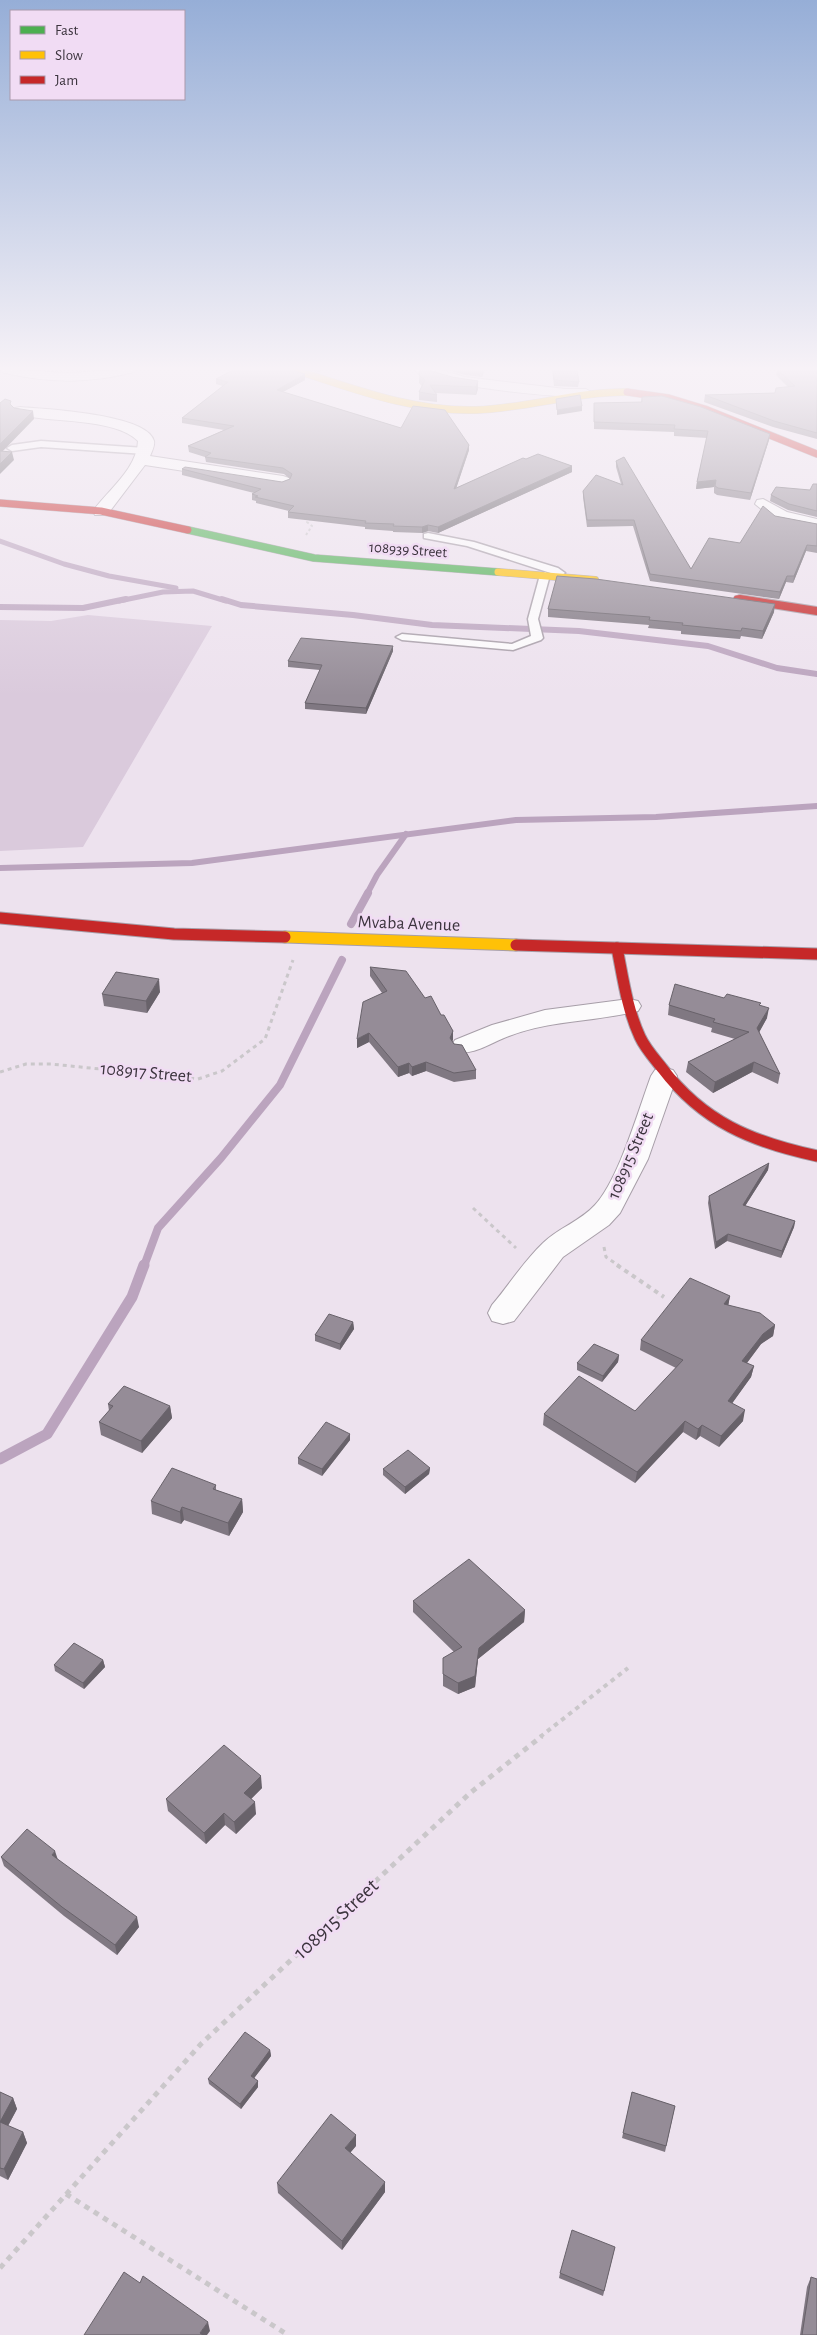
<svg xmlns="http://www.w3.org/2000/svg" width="817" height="2335" viewBox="0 0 817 2335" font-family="'Alegreya Sans',sans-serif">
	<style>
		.green { fill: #dacadc }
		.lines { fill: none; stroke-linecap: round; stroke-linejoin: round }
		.stream-far3 { stroke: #bba4be; stroke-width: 5 }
		.stream-far2 { stroke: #bba4be; stroke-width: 6 }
		.stream-far1 { stroke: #bba4be; stroke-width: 8 }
		.stream { stroke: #bba4be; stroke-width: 11 }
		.lane-casing { stroke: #a79ea8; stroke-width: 3 }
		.street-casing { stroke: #a79ea8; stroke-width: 2 }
		.fast-casing { stroke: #a79ea8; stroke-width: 8 }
		.slow-far1-casing { stroke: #a79ea8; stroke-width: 8 }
		.slow-casing { stroke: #a79ea8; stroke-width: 13 }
		.jam-far2-casing { stroke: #a79ea8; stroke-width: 8 }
		.jam-far1-casing { stroke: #a79ea8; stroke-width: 10 }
		.jam-casing { stroke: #a79ea8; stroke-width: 13 }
		.path-far3 { stroke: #cac7ca; stroke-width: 2; stroke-dasharray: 2.5 2.5; stroke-linecap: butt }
		.path-far2 { stroke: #cac7ca; stroke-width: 3; stroke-dasharray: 4 4; stroke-linecap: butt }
		.path-far1 { stroke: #cac7ca; stroke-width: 4; stroke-dasharray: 4.5 4.5; stroke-linecap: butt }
		.path { stroke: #cac7ca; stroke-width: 5; stroke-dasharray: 5.5 5.5; stroke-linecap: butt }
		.lane { fill: #fcfbfc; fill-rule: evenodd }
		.street { fill: #fcfbfc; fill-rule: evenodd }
		.fast { stroke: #4caf50; stroke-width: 7 }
		.slow-far1 { stroke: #ffc107; stroke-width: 7 }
		.slow { stroke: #ffc107; stroke-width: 11 }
		.jam-far2 { stroke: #c62828; stroke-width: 7 }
		.jam-far1 { stroke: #c62828; stroke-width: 8 }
		.jam { stroke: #c62828; stroke-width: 11 }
		.wall { fill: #807882 }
		.shaded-wall { fill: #68626a }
		.building { fill: #958c97; stroke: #68626a }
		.labels { text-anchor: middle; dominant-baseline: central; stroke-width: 5; stroke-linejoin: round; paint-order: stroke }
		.far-street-label { font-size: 15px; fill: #3c343e; stroke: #f1dcf4 }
		.street-label { font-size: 18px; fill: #3c343e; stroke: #f1dcf4 }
		.near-street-label { font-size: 21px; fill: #3c343e; stroke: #f1dcf4 }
	</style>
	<rect width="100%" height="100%" fill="#ede2ee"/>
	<!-- green -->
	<path class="green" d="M88,615L212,626L83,847L0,851V620L51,621Z"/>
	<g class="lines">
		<!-- stream-far3 -->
		<g class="stream-far3">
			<path d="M0,541L64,564L109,576L176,588"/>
			<path d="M119,601L163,592L193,591L226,601"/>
		</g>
		<!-- stream-far2 -->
		<g class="stream-far2">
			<path d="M222,599L241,605L353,615L432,625L579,631L708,646L777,668L817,674"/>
			<path d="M0,607L83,608L126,599"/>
			<path d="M0,868L192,863L516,820L656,817L817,806"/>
			<path d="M367,894L377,875L406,834"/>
		</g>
		<!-- stream-far1 -->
		<g class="stream-far1">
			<path d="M351,924L368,893"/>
			<path d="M144,1266L158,1228L221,1158L280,1085L342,960"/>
		</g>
		<!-- stream -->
		<path class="stream" d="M0,1459L47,1434L132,1297L144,1265"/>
		<!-- lane casing -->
		<g class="lane-casing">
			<g id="lane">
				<path d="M41,441L145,448L150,451L145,454L41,447L12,451L7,448L12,445Z"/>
				<path d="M428,533L474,542L558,568L565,573L560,576L467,546L424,538V534Z"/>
				<path d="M545,572L550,575L538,619L543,638L541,640L513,650L402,640L396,637L402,634L512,644L531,636L528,619L540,575Z"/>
			</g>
		</g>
		<!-- street casing -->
		<g class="street-casing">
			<g id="street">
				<path d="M0,369L68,373L136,369L134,372C88,384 47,383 1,372Z"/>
				<path d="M414,369H437L465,377L565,389H586L593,393C586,403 482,388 464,385C448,383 432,376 416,372Z"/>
				<path d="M20,407C44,409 148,414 154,441C155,446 152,451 150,456L283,476L289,478L291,481L289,484L283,486L145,465L107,515H95L93,511C108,490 137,469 138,441C114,417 48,423 15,414L13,411L15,408Z"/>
				<path d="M763,499L787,512L817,519V529L775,520L755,504L757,500Z"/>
				<path d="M629,999L638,1001L641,1006L638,1011C595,1022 550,1020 509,1036C492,1042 474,1056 455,1052L451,1046L455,1040L492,1025L545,1010Z"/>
				<path d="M664,1068L673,1070L677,1076L648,1159L620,1213L609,1225L563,1257L514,1321L503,1324L492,1321L488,1313L492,1305C509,1285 524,1261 543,1243C558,1228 581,1221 595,1205C619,1179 638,1111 651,1076L655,1070Z"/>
			</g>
		</g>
		<!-- fast casing -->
		<g class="fast-casing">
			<path id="fast" d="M188,530L314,558L498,572"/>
		</g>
		<!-- slow-far1 casing -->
		<g class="slow-far1-casing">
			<g id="slow-far1">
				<path d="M292,369C352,388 412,412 476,410C527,408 576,392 627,392"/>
				<path d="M498,572L595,580"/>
			</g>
		</g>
		<!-- slow casing -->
		<g class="slow-casing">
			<path id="slow" d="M285,937L516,945"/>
		</g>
		<!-- jam-far2 casing -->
		<g class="jam-far2-casing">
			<g id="jam-far2">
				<path d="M627,392L669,398L705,409L817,454"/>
				<path d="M0,503L101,511L188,530"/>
				<path d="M737,599L749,601"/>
			</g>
		</g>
		<!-- jam-far1 casing -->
		<g class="jam-far1-casing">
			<path id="jam-far1" d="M740,599L817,611"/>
		</g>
		<!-- jam casing -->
		<g class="jam-casing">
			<g id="jam">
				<path d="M0,918L174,934L285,937"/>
				<path d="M516,945L817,954"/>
				<path d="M617,948C623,978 627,1009 640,1037C645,1048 654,1058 662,1068C703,1122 752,1142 817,1156"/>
			</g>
		</g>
		<!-- path-far3 -->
		<path class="path-far3" d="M306,535L312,526L307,522L310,519"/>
		<!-- path-far2 -->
		<g class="path-far2">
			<path d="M0,1072L26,1064H51L198,1079L222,1071L265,1039L293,960"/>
			<path d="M473,1208L516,1248"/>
			<path d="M604,1247L606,1257L619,1266"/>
		</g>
		<!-- path-far1 -->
		<g class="path-far1">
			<path d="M617,1265L664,1297"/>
			<path d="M540,1737L628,1668"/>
		</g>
		<!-- path -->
		<g class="path">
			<path d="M66,2194L288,2335"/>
			<path d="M0,2268L201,2044L470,1793L542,1736"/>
		</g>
		<!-- lane -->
		<use href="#lane" class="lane"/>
		<!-- street -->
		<use href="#street" class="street"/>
		<!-- fast -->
		<use href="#fast" class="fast"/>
		<!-- slow-far1 -->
		<use href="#slow-far1" class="slow-far1"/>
		<!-- slow -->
		<use href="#slow" class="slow"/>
		<!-- jam-far2 -->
		<use href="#jam-far2" class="jam-far2"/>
		<!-- jam-far1 -->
		<use href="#jam-far1" class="jam-far1"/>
		<!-- jam -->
		<use href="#jam" class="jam"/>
	</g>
	<!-- wall -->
	<g class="wall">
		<path d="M296,369H324L319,372Z"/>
		<path d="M444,369H485L482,377L465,375Z"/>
		<path d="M552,369H577L579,382L578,387L554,386Z"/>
		<path d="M777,369H817V439L773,427L704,402L705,395L775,393L788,387L776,375Z"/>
		<path d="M419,375L452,377L478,381V389L476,395L436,393L437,395V402L419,400V392L422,386L419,383Z"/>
		<path d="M216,379L305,380L283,392L401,428L469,445V450L456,488L526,459L572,466V472L438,533L428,531L422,533L393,532V531L365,529V527L288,518V512L289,511L256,503V501L252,500V494L254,493L182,475V469L282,482L290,479L284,474L206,462L205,457L189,452L188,446L224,430L182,423V418L223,386L216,384Z"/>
		<path d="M642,397L770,434L769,440L750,500L717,495L714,493V487L696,489L697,482L707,438L674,436V432L594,429V403L641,402Z"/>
		<path d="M616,461L691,569L740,543L775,516L817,524V553L806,551L793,583L786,582L779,599L650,581L633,526L587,527L583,497V491L621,484L616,467Z"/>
		<path d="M817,484V517L788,510L770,501L771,495L810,490Z"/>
		<path d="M548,609L774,612L762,639L741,636L740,639L681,634V631L648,628L649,625L548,617Z"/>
		<path d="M393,651L366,714L305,709V703L320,670L288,667V661Z"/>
		<path d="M370,967L425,998L441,1015L453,1031L452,1041L476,1070V1079L454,1082L426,1071L412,1076L409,1073L398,1077L369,1042L357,1048L382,993L370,976Z"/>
		<path d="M160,992L147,1013L104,1006L102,994Z"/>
		<path d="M724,998L760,1006L767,1018L759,1032L780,1074L778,1084L752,1072L713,1093L686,1072L688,1062L735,1039L711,1032L712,1028L668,1015L669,1005Z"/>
		<path d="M769,1163L768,1170L745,1206L795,1221L794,1227L781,1258L727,1241L715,1249L708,1203L709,1196Z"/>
		<path d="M730,1296L728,1305L775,1325L773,1336L761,1344L747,1363L754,1366L751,1377L732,1403L743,1421L719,1447L700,1436L696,1440L683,1432L635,1483L543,1425L544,1414L635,1411L676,1368L640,1350L641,1340Z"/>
		<path d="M353,1322L354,1329L340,1350L315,1341V1335Z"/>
		<path d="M619,1355L618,1362L602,1382L577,1370V1363Z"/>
		<path d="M108,1404L170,1406L172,1418L142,1453L101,1435L99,1422L109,1411Z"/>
		<path d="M350,1434V1440L322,1476L298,1464V1458Z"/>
		<path d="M430,1468L429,1474L405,1494L383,1475V1469Z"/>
		<path d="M216,1485V1490L242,1499L243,1512L229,1536L184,1520L181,1524L152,1514L151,1501Z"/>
		<path d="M413,1601L525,1610L524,1622L478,1659L475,1687L458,1694L443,1686V1658L454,1652L413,1612Z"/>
		<path d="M103,1660L105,1667L84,1689L55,1671L54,1665Z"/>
		<path d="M262,1788L251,1799L256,1814L236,1834L225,1825L206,1844L168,1811L166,1799Z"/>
		<path d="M1,1857L57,1859L139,1927L117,1955L64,1916L4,1866Z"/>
		<path d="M270,2050L271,2056L254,2078L258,2081V2087L241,2109L209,2084L208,2079Z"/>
		<path d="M0,2092L13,2098L17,2109L8,2126L23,2132L27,2143L8,2180L0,2176Z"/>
		<path d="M632,2092L675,2106L665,2152L622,2138Z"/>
		<path d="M356,2146L350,2152L385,2192L342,2250L278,2193L277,2183Z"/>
		<path d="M615,2247L603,2296L559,2278L560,2273Z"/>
		<path d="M811,2277L817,2335H800L807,2287Z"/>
	</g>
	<!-- shaded-wall -->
	<g class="shaded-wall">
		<path d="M483,369H485L482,377V372Z"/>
		<path d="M305,374V380L277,395V390Z"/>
		<path d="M478,381V389L476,395V387Z"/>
		<path d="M582,406V411L557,415V410Z"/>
		<path d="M33,411L34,419L0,454V444Z"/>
		<path d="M770,434L769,440L750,500L751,493Z"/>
		<path d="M469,445V450L454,495V489Z"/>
		<path d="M12,452L14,460L0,474V464Z"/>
		<path d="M572,466V472L438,533V527Z"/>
		<path d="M716,480L714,487L696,489L697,482Z"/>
		<path d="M428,525V531L422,533V527Z"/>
		<path d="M807,545L806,551L793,583L794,576Z"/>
		<path d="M787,576L786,582L779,599L780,592Z"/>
		<path d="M775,604L774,612L762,639L763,631Z"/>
		<path d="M393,646V651L366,714V708Z"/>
		<path d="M159,979L160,992L147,1013L146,1001Z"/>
		<path d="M769,1008L767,1018L756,1038L757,1028Z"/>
		<path d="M453,1031V1040L449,1047L450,1038Z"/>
		<path d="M369,1033V1042L357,1048V1039Z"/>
		<path d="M426,1062V1071L412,1076V1067Z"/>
		<path d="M754,1062L752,1072L713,1093L715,1082Z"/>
		<path d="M409,1063V1073L398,1077V1067Z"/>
		<path d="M769,1163L768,1170L742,1211L743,1205Z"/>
		<path d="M795,1221L794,1227L781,1258L782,1251Z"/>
		<path d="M728,1234L727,1241L715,1249L716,1242Z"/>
		<path d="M730,1296L728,1307L724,1304Z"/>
		<path d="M353,1322L354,1329L340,1350V1344Z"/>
		<path d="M775,1325L773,1336L761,1344L740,1372L742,1361L763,1334Z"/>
		<path d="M619,1355L618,1362L602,1382L603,1376Z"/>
		<path d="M754,1366L751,1377L726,1412L728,1401Z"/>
		<path d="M170,1406L172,1418L142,1453L141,1441Z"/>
		<path d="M745,1410L743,1421L719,1447L721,1436Z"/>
		<path d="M685,1421L683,1432L635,1483L637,1472Z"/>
		<path d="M702,1425L700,1436L696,1440L698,1429Z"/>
		<path d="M350,1434V1440L322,1476V1469Z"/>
		<path d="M430,1468L429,1474L405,1494V1487Z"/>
		<path d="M242,1499L243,1512L229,1536L228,1523Z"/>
		<path d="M182,1507L184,1520L181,1524L180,1512Z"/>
		<path d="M525,1610L524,1622L478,1659L475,1687L458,1694V1683L479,1648Z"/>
		<path d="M103,1660L105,1667L84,1689L83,1683Z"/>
		<path d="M261,1776L262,1788L245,1805L244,1793Z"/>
		<path d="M255,1802L256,1814L236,1834L234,1822Z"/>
		<path d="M224,1813L225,1825L206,1844L204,1833Z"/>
		<path d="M55,1851L58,1860L52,1855Z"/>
		<path d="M137,1917L139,1927L117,1955L115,1945Z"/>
		<path d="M270,2050L271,2056L252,2081L251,2076Z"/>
		<path d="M258,2081V2087L241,2109L240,2104Z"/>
		<path d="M13,2098L17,2109L4,2133L0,2122Z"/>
		<path d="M23,2132L27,2143L8,2180L4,2169Z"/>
		<path d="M356,2135V2146L346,2158L345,2148Z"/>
		<path d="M385,2182V2192L342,2250V2241Z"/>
		<path d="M208,2322L210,2331L207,2335H201L200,2333Z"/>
	</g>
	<!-- building -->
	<g class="building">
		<path d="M235,369H288L305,374L277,390L401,428L413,406L445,410L469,445L454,489L523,458L526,459L538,454L572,466L438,527L428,525L422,527L393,526L394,524L365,523L366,521L288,512L294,506L255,497L258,496L252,494L261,489L182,469L185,467L282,482L290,479L292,474L283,468L205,457L211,453L188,446L234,426L182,418L228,382L216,379Z"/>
		<path d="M420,369H425L452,377L478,381L476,387L430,385L437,395L419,392L425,380L419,375Z"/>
		<path d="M463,369H483L482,372Z"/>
		<path d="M553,369H577L579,382L554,380Z"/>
		<path d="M777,369H817V433L774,421L705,395L775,393L776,388L795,386Z"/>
		<path d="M580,395L582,406L557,410L556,399Z"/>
		<path d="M662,396L701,407L770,434L751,493L718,488L715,486L716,480L697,482L708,431L674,429L675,425L594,422V403L642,402V397Z"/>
		<path d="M5,399L11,401L10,404L14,408L33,411L0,444V403Z"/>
		<path d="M0,451L12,452L0,464Z"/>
		<path d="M624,457L691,569L709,538L740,543L763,506L775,516L817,524V546L807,545L794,576H787L780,592L650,574L634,520H587L583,491L596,475L623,485L616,461Z"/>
		<path d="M813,484H817V511L789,504L771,495L776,487L810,490Z"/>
		<path d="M557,576L596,579L775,604L763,631L742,628L741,631L682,625L683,623L649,620L650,617L548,609Z"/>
		<path d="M301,638L393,646L366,708L305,703L322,665L288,661Z"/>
		<path d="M370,967L406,971L425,998L431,996L441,1015H444L453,1031L450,1038L454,1044L462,1045L476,1070L454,1073L426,1062L412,1067L409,1063L398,1067L369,1033L357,1039L363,1002L387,991Z"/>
		<path d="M116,972L159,979L146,1001L102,994Z"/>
		<path d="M675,984L724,998L727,994L761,1003L759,1005L769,1008L757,1028L780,1074L754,1062L715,1082L688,1062L749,1032L713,1022L715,1019L669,1005Z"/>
		<path d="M769,1163L743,1205L795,1221L782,1251L728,1234L716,1242L709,1196Z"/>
		<path d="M690,1278L730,1296L724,1304L760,1313L775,1325L763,1334L742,1361L754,1366L728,1401L745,1410L721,1436L702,1425L698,1429L685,1421L637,1472L544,1414L579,1376L635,1411L683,1360L641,1340Z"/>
		<path d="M329,1314L353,1322L340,1344L315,1335Z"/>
		<path d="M594,1344L619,1355L603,1376L577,1363Z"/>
		<path d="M124,1386L170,1406L141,1441L99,1422L113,1406L108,1404Z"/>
		<path d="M326,1422L350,1434L322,1469L298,1458Z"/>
		<path d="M408,1450L430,1468L405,1487L383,1469Z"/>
		<path d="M172,1468L216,1485L213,1489L242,1499L228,1523L182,1507L180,1512L151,1501Z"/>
		<path d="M469,1559L525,1610L479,1648L475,1676L458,1683L443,1674V1658L462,1647L413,1601Z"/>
		<path d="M74,1643L103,1660L83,1683L54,1665Z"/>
		<path d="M224,1745L261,1776L244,1793L255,1802L234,1822L224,1813L204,1833L166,1799Z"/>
		<path d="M27,1829L55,1851L52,1855L137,1917L115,1945L62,1907L1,1857Z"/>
		<path d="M245,2032L270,2050L251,2076L258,2081L240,2104L208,2079Z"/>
		<path d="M0,2092L13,2098L0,2122L23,2132L4,2169L0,2168Z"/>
		<path d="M632,2092L675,2106L666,2146L623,2133Z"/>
		<path d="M331,2114L356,2135L345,2148L385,2182L342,2241L277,2183Z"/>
		<path d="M572,2230L615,2247L604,2291L560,2273Z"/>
		<path d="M124,2272L140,2283L143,2276L208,2322L200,2333L203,2335H84Z"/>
		<path d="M811,2277L817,2279V2335H802Z"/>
	</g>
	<!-- sky -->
	<linearGradient id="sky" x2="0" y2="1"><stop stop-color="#96aed7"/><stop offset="0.53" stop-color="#f7f2f7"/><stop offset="1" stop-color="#f7f2f7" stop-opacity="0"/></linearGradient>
	<rect width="817" height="696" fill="url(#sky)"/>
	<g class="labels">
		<!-- far-street labels -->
		<g class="far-street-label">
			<text transform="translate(408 550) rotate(4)">108939 Street</text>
		</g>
		<!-- street labels -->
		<g class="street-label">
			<text transform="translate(409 924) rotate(2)">Mvaba Avenue</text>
			<text transform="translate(146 1073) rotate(5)">108917 Street</text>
			<text transform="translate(631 1156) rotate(-67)">108915 Street</text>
		</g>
		<!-- near-street labels -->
		<g class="near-street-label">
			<text transform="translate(336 1919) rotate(-43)">108915 Street</text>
		</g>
	</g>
	<!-- legend -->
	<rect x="10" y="10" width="175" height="90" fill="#f1dcf4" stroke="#a999ab"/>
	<rect x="20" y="26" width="25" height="8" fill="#4caf50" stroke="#a999ab"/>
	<text x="55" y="35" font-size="15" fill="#3c343e">Fast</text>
	<rect x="20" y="51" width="25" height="8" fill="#ffc107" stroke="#a999ab"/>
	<text x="55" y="60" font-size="15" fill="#3c343e">Slow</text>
	<rect x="20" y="76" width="25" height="8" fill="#c62828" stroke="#a999ab"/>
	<text x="55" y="85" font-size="15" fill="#3c343e">Jam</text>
</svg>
